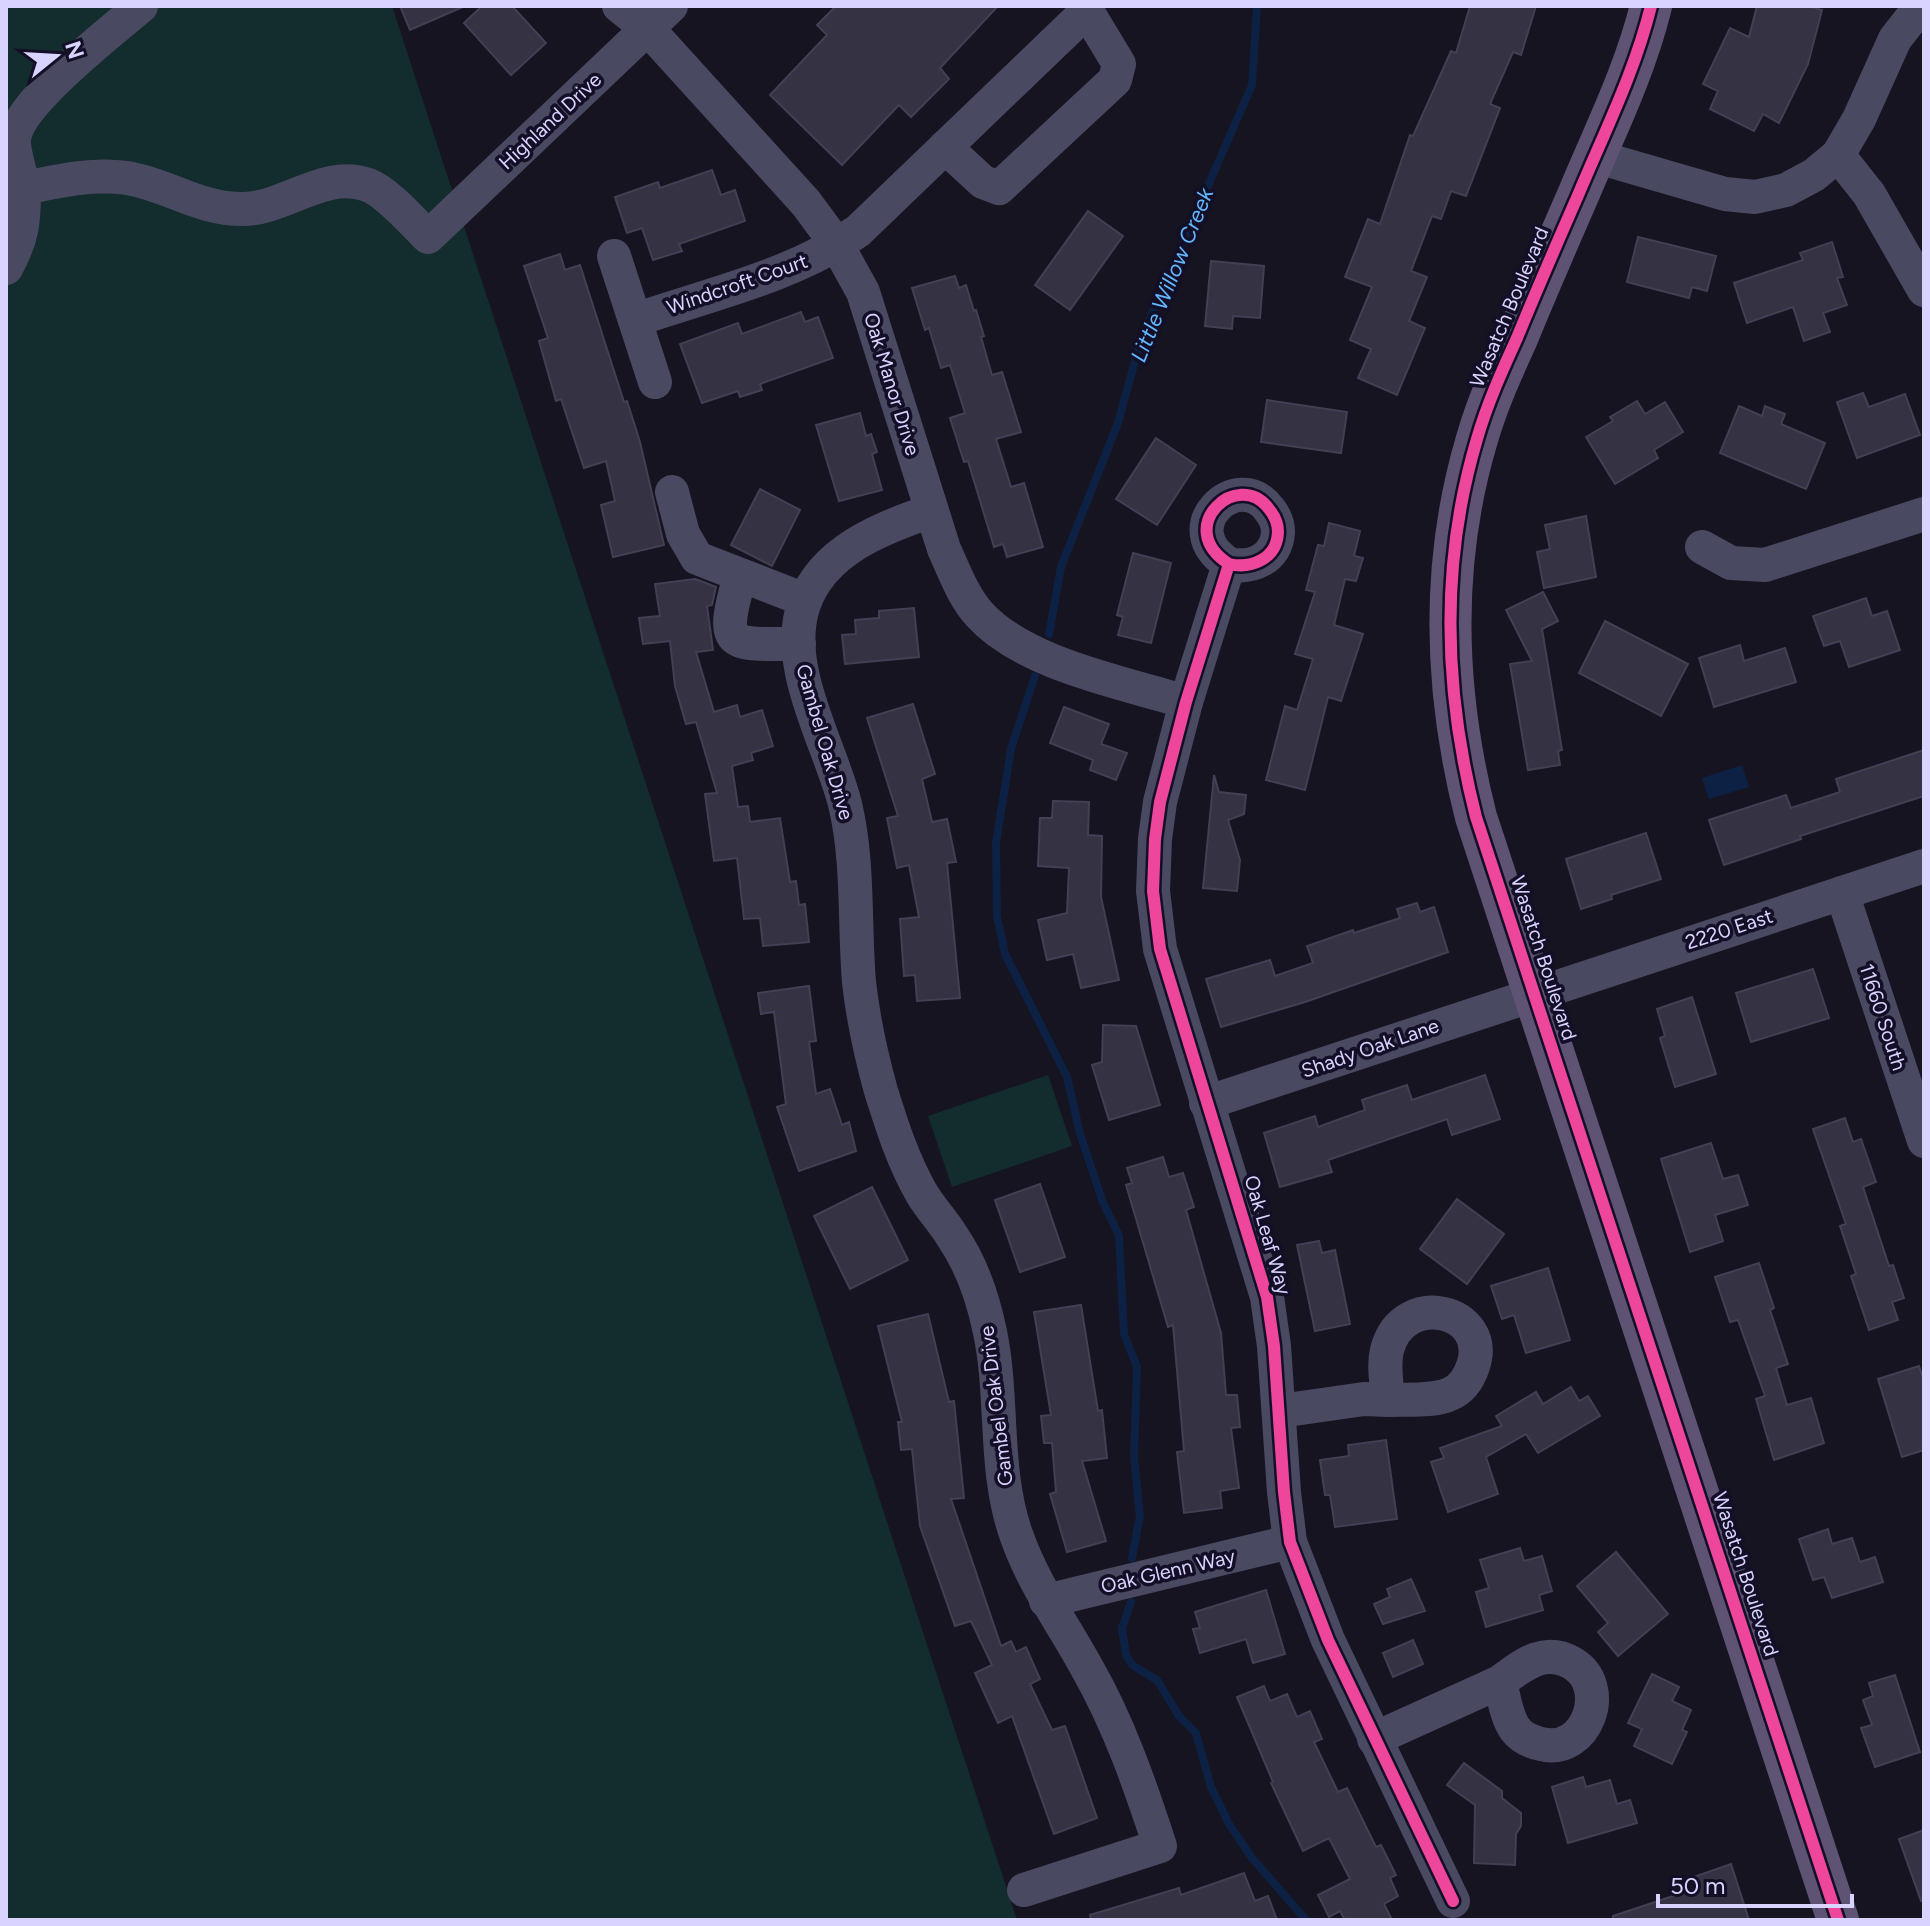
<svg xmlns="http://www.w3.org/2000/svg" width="1930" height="1926" viewBox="0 0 1930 1926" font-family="Figtree,sans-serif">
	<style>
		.green { fill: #132c2d }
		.water { fill: #0d2144 }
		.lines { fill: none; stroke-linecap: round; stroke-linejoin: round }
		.stream { stroke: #0d2144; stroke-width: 8 }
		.building { fill: #343243; stroke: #433f54; stroke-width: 2 }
		.minor { stroke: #4a4962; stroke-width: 34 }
		.major { stroke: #5e5373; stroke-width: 42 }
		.cycleway-casing { stroke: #130f26; stroke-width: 17 }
		.cycleway { stroke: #ed469a; stroke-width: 12 }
		.labels { text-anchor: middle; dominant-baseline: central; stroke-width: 7; stroke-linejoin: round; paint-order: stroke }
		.street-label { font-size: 20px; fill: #d9d4ff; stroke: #130f26 }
		.water-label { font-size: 22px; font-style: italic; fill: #62b6ff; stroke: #130f26 }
	</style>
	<rect width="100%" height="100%" fill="#161421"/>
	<!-- green -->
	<g class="green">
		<path d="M6,6H392L1017,1920H6Z"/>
		<path d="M1048,1075L1072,1146L952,1187L928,1116Z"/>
	</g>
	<!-- water -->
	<path class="water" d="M1742,765L1749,787L1709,799L1702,778Z"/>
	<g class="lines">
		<!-- stream -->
		<g class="stream">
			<path d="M1049,634L1061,567L1118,423L1141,339L1252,85L1257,6"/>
			<path d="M1035,676L1011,749L996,843L997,916L1005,954L1067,1077L1080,1134L1102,1200L1119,1236L1124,1334L1137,1367L1134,1457L1140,1516L1132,1558"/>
			<path d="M1131,1602L1122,1628L1126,1655L1132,1665L1157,1680L1179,1716L1196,1733L1211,1787L1229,1824L1252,1858L1306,1920"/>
		</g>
	</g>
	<!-- building -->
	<g class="building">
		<path d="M400,6H465L410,30Z"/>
		<path d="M482,6H512L546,43L511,75L464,23Z"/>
		<path d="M836,6H998L940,68L949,79L911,117L899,105L842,165L770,95L827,35L817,25Z"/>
		<path d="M1470,6H1536L1521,55L1513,52L1490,104L1500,108L1466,196L1451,191L1441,219L1432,216L1411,271L1427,277L1409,321L1425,328L1397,395L1358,378L1371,349L1350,340L1372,287L1345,277L1368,219L1380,224L1410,135L1413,136L1451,51L1456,53Z"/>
		<path d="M1757,6H1807L1822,10L1808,64L1779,123L1763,114L1754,131L1710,109L1718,91L1703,84L1730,28L1749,37Z"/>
		<path d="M712,170L721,195L735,190L745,221L679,244L682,251L653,260L642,228L627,233L615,197L658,182L660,188Z"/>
		<path d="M1088,211L1123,236L1070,310L1035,285Z"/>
		<path d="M1638,237L1716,256L1707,291L1692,287L1689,298L1627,282Z"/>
		<path d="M1832,242L1843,277L1837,278L1847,305L1823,313L1830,332L1804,341L1793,307L1747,323L1734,283L1803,260L1800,253Z"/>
		<path d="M560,254L565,270L580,265L624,402L627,401L640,442L664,545L613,557L601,505L615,501L606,461L584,468L561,399L556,401L539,341L548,338L524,266Z"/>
		<path d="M1211,261L1264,266L1260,318L1233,316L1232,329L1205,326Z"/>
		<path d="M955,276L959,288L966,285L974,311L976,310L984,336L981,337L992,375L1002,372L1021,432L996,439L1011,487L1024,483L1043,547L1007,557L1003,544L994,547L968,461L964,462L950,418L965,413L950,365L941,368L929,328L925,330L912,288Z"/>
		<path d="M801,312L805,322L818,317L833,358L760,384L762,390L740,397L738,391L702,403L680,344L738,323L742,334Z"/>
		<path d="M1863,393L1869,407L1905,394L1920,435L1857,458L1837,402Z"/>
		<path d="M1267,400L1347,412L1341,453L1261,442Z"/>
		<path d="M1637,401L1645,414L1665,402L1683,432L1654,450L1658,458L1615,484L1586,437L1613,421L1610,417Z"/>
		<path d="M1739,406L1762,416L1765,406L1785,414L1781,424L1825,443L1806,489L1720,453Z"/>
		<path d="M860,413L866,436L871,434L877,452L872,454L882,490L839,501L816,425Z"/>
		<path d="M1156,438L1196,465L1157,525L1116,499Z"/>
		<path d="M760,489L800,510L772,566L731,545Z"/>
		<path d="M1586,516L1596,577L1544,588L1537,552L1550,549L1545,525Z"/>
		<path d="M1329,523L1360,531L1354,556L1363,558L1356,581L1345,579L1334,625L1363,634L1341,701L1328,697L1305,790L1266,780L1285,706L1297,710L1313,659L1295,654L1315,592L1306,590L1318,545L1324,546Z"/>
		<path d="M1133,553L1171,563L1151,643L1118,635L1123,617L1117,615Z"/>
		<path d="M695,579L716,587L712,605L707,606L713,650L696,652L714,712L737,705L740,717L762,710L773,746L751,753L753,760L732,766L738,807L748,806L750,822L780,818L790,882L796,881L799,905L805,904L809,942L763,946L760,918L744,919L737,858L714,861L705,794L717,793L696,722L686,724L675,686L670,641L643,644L639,618L660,616L655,584Z"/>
		<path d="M1543,592L1558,621L1542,629L1562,750L1558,751L1560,765L1528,770L1510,664L1532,661L1506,610Z"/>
		<path d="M1866,598L1872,616L1887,611L1900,650L1849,667L1840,641L1824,646L1813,616Z"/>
		<path d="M914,608L919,657L845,664L842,635L856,634L855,620L879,618V611Z"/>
		<path d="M1605,621L1688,664L1661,716L1579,673Z"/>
		<path d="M1740,645L1744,661L1785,648L1796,682L1714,707L1699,658Z"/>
		<path d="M913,704L935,774L922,779L932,822L947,819L956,862L947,863L960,998L917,1001L915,975L904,976L900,919L919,917L909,865L897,868L887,818L898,816L867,718Z"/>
		<path d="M1064,707L1109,724L1101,744L1127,753L1116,780L1090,770L1093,760L1050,743Z"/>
		<path d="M1924,750V796L1800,836L1801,839L1724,865L1709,820L1786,795L1791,808L1840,792L1836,779Z"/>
		<path d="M1214,775L1219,792L1246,795L1244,814L1228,820L1240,860L1237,891L1203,888Z"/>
		<path d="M1053,801L1089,802L1088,835L1102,836L1101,897L1119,980L1081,988L1073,954L1047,960L1038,920L1067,913L1069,868L1038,866L1040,818H1052Z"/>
		<path d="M1646,833L1661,879L1611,895L1612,899L1581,909L1566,859Z"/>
		<path d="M1417,903L1420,912L1434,907L1448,952L1305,1002L1221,1027L1206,979L1270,960L1275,976L1313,963L1307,946L1353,930L1354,933L1400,918L1397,909Z"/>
		<path d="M1813,969L1829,1018L1751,1042L1736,993Z"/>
		<path d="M809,986L816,1041L809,1042L816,1094L830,1089L842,1125L849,1122L856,1151L799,1171L777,1107L786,1104L774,1012L761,1014L758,993Z"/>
		<path d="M1692,997L1716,1074L1675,1087L1660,1038L1665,1036L1657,1009Z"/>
		<path d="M1103,1025L1136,1026L1160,1105L1109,1120L1092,1065L1102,1062Z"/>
		<path d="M1485,1075L1500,1119L1452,1135L1447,1119L1328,1160L1332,1172L1280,1187L1264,1133L1315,1116L1318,1127L1365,1110L1362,1100L1407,1085L1412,1100Z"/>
		<path d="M1845,1118L1853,1142L1861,1139L1876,1182L1863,1187L1889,1266L1893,1265L1904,1298L1892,1302L1898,1320L1869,1330L1851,1276L1856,1274L1840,1226L1846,1224L1813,1129Z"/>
		<path d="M1711,1143L1723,1179L1738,1175L1748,1205L1715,1215L1723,1241L1690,1252L1661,1159Z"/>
		<path d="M1163,1157L1169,1177L1183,1173L1194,1207L1186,1210L1221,1333L1226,1395H1237L1240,1427L1231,1428L1239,1488L1220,1491L1222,1508L1184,1513L1177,1452L1184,1451L1173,1325L1168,1327L1126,1185L1132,1183L1127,1168Z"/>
		<path d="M1040,1184L1065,1257L1020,1272L995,1200Z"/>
		<path d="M872,1187L908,1260L850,1289L814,1216Z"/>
		<path d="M1457,1199L1504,1234L1467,1284L1420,1249Z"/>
		<path d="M1319,1241L1322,1253L1335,1250L1350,1324L1315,1331L1297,1245Z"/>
		<path d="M1759,1263L1774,1308L1770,1310L1788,1364L1776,1368L1787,1405L1811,1398L1824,1443L1774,1460L1756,1399L1765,1396L1738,1320L1730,1322L1715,1277Z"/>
		<path d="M1548,1268L1570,1340L1526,1353L1514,1315L1502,1319L1491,1286Z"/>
		<path d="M1081,1305L1098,1411L1102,1410L1107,1458L1082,1461L1106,1541L1067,1552L1050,1494L1056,1492L1052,1443H1044L1041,1416L1051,1415L1034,1312Z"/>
		<path d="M928,1314L949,1402L954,1401L964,1498L951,1499L1001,1646L1011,1641L1016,1652L1026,1647L1040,1679L1030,1684L1052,1730L1065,1726L1097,1818L1054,1834L1012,1716L998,1723L975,1673L992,1665L971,1621L955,1626L920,1526L912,1449L901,1450L898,1422H902L878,1326Z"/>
		<path d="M1919,1366L1924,1381V1450L1902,1457L1878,1379Z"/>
		<path d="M1571,1387L1579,1401L1588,1396L1600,1416L1538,1453L1526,1434L1486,1457L1498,1494L1448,1512L1431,1462L1444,1458L1440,1448L1502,1426L1496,1416L1536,1392L1543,1404Z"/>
		<path d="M1386,1440L1397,1519L1335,1527L1330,1495H1325L1320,1460L1349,1456L1348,1445Z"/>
		<path d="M1828,1529L1832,1544L1852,1538L1860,1562L1875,1557L1883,1582L1832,1598L1824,1577L1813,1580L1799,1539Z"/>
		<path d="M1520,1548L1524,1561L1542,1556L1552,1591L1539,1595L1543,1610L1486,1627L1476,1592L1489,1588L1480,1560Z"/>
		<path d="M1616,1552L1668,1614L1618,1656L1598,1632L1608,1623L1577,1586Z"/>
		<path d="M1411,1579L1425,1611L1383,1624L1374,1604L1390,1597L1387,1589Z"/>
		<path d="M1266,1590L1285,1654L1253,1663L1246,1639L1200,1653L1193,1629L1200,1628L1195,1612Z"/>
		<path d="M1413,1640L1423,1664L1393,1677L1383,1653Z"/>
		<path d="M1652,1674L1679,1687L1672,1701L1691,1710L1682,1730L1687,1732L1672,1764L1634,1746L1642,1729L1628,1723Z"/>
		<path d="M1895,1675L1920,1752L1875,1767L1861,1728L1872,1725L1863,1700L1873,1696L1869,1683Z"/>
		<path d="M1264,1686L1270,1701L1287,1694L1297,1717L1310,1711L1322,1739L1314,1742L1338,1792L1347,1788L1376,1847L1381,1845L1396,1875L1390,1878L1398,1896L1384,1904L1392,1920H1345L1340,1911L1329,1917L1318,1895L1350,1879L1329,1838L1303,1851L1271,1783L1273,1782L1237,1697Z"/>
		<path d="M1464,1763L1502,1791V1798L1521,1813V1826L1516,1834L1515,1865L1474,1863L1475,1805L1447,1785Z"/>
		<path d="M1583,1777L1586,1787L1610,1780L1617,1804L1630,1800L1637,1823L1568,1843L1552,1787Z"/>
		<path d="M1924,1830V1900L1921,1901L1899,1839Z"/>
		<path d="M1731,1864L1749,1920H1613V1916L1697,1888L1694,1877Z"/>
		<path d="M1244,1873L1255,1901L1268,1896L1277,1920H1091L1090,1915L1179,1888L1181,1895Z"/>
	</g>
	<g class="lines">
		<!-- minor -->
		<g class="minor">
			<path d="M619,6L648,29L806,203L837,245L863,292L944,549C954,571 963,596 979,614C1024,664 1121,682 1186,702"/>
			<path d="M945,147L983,182L999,188L1115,80L1119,64L1087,11"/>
			<path d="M1838,155L1869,194L1924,290"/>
			<path d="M1594,156L1725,194L1755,197L1786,190L1814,175L1838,155L1859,119L1895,39L1921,6"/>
			<path d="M24,188C21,175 13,151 14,139C18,103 112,31 141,6"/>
			<path d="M614,256L655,382"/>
			<path d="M6,268C23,238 24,221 24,188C58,181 92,173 127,178C169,185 200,210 244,209C286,208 326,169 368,185C387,192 413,222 428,237L671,6"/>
			<path d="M635,320C710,294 793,276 858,231L1087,11L1082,6"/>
			<path d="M672,492L683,534L697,558L805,600"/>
			<path d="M931,511C882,528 823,550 804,604C782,667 830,744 845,804C859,863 854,922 859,982C863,1018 871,1055 881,1091C892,1126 903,1161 922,1194C931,1209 943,1221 952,1236C972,1265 983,1298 990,1332C1004,1399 993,1472 1017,1537C1034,1585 1063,1624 1087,1668C1119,1724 1140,1785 1160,1846L1024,1890"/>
			<path d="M1702,547L1731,563L1765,565L1924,514"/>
			<path d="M1229,564C1172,528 1238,467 1269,509C1274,515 1278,523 1278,532C1277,559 1251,569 1229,564L1186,702L1160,802L1155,839L1153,891L1160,949L1267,1297L1274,1346L1284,1492L1290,1542L1328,1640L1453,1901"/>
			<path d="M740,576C719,650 728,644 799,644"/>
			<path d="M1842,893L1924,1141"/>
			<path d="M1206,1103L1924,866"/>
			<path d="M1280,1411L1364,1399L1388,1400C1387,1384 1383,1366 1387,1350C1403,1288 1492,1310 1473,1366C1469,1378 1462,1389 1450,1394C1433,1402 1407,1399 1388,1400"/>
			<path d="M1046,1601L1290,1542"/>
			<path d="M1374,1739L1500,1682C1504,1697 1506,1716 1515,1729C1521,1737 1532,1742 1541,1744C1587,1756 1612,1686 1572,1663C1544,1647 1523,1665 1500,1682"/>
		</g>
		<!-- major -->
		<path class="major" d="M1651,6C1635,71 1605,131 1579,193C1558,241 1537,289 1517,338C1502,371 1487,404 1477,439C1440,563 1444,692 1476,817L1838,1920"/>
		<!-- cycleway casing -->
		<g class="cycleway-casing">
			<g id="cycleway">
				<path d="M1651,6C1635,71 1605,131 1579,193C1558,241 1537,289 1517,338C1502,371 1487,404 1477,439C1440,563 1444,692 1476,817L1838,1920"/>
				<path d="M1229,564C1172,528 1238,467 1269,509C1274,515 1278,523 1278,532C1277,559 1251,569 1229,564L1186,702L1160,802L1155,839L1153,891L1160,949L1267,1297L1274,1346L1284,1492L1290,1542L1328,1640L1453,1901"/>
			</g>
		</g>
		<!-- cycleway -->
		<use href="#cycleway" class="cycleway"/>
	</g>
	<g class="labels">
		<!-- street labels -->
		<g class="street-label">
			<text transform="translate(550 121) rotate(-43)">Highland Drive</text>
			<text transform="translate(737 284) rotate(-19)">Windcroft Court</text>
			<text transform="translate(1509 307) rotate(-67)">Wasatch Boulevard</text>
			<text transform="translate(892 384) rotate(73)">Oak Manor Drive</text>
			<text transform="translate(825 742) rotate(74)">Gambel Oak Drive</text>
			<text transform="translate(1729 929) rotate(-18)">2220 East</text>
			<text transform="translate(1544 958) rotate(72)">Wasatch Boulevard</text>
			<text transform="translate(1883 1017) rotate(72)">11660 South</text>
			<text transform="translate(1370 1048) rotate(-19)">Shady Oak Lane</text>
			<text transform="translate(1268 1235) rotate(74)">Oak Leaf Way</text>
			<text transform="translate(996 1406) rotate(-97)">Gambel Oak Drive</text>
			<text transform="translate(1168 1571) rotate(-13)">Oak Glenn Way</text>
			<text transform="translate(1746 1574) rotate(72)">Wasatch Boulevard</text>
		</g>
		<!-- water labels -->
		<g class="water-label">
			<text transform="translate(1172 275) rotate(-68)">Little Willow Creek</text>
		</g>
	</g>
	<!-- border -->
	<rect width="1930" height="1926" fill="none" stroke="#d9d4ff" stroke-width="16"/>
	<!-- north arrow -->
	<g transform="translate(56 56) rotate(72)" stroke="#130f26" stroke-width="6" paint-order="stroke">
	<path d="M0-6L14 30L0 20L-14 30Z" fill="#d9d4ff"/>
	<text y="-12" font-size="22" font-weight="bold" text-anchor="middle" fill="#d9d4ff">N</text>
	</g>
	<!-- scale -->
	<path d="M1658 1894v12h194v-12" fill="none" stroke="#d9d4ff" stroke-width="4"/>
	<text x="1670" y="1894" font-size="24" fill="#d9d4ff" stroke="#130f26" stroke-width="6" paint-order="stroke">50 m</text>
</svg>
